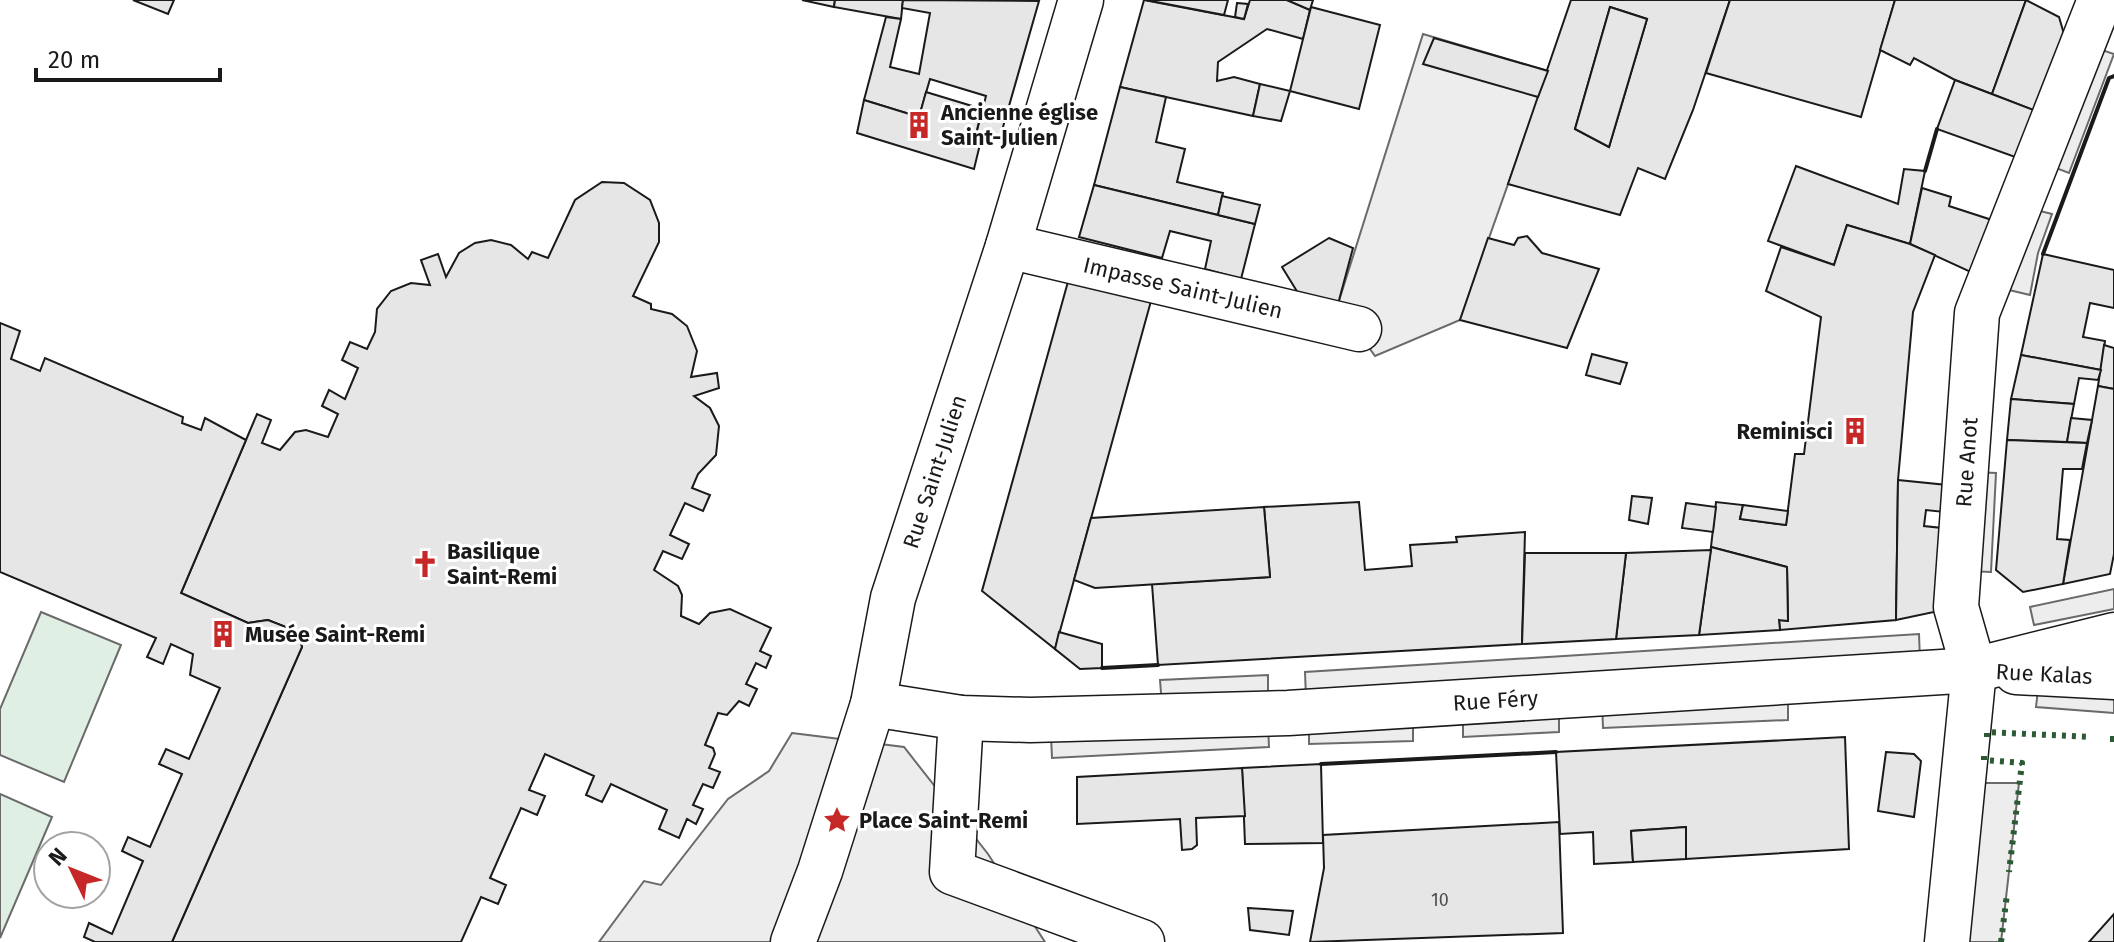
<svg xmlns="http://www.w3.org/2000/svg" width="2114" height="942" viewBox="0 0 2114 942" font-family="'Fira Sans',sans-serif">
	<style>
		.green { fill: #e0efe3; stroke: #6a6a6a; stroke-width: 2 }
		.parking { fill: #ededed; stroke: #6a6a6a; stroke-width: 2 }
		.building { fill: #e6e6e6; stroke: #1a1a1a; stroke-width: 2; fill-rule: evenodd }
		.lines { fill: none; stroke-linecap: round; stroke-linejoin: round }
		.minor-casing { stroke: #1a1a1a; stroke-width: 47 }
		.minor { stroke: #fff; stroke-width: 44 }
		.hedge { stroke: #2b5a34; stroke-width: 6; stroke-dasharray: 4 6; stroke-linecap: butt }
		.wall { stroke: #1a1a1a; stroke-width: 4 }
		.labels { text-anchor: middle; dominant-baseline: central; stroke-width: 6; stroke-linejoin: round; paint-order: stroke }
		.number-label { font-size: 18px; fill: #4d4d4d }
		.poi-label { font-size: 22px; font-weight: bold; fill: #1a1a1a; stroke: #fff; text-anchor: start }
		.street-label { font-size: 22px; fill: #1a1a1a; stroke: #fff }
	</style>
	<rect width="100%" height="100%" fill="#fff"/>
	<!-- green -->
	<g class="green">
		<path d="M41,612L121,645L64,782L0,755V709Z"/>
		<path d="M0,794L52,817L0,938Z"/>
	</g>
	<!-- parking -->
	<g class="parking">
		<path d="M1423,34L1548,71L1460,320L1375,356L1338,304Z"/>
		<path d="M2093,47L2114,54L2069,173L2048,165Z"/>
		<path d="M2032,209L2052,214L2038,253L2030,295L2009,290Z"/>
		<path d="M1973,472L1996,473L1991,572L1967,571Z"/>
		<path d="M2114,589V609L2034,625L2030,607Z"/>
		<path d="M1919,634L1920,660L1306,698L1305,672Z"/>
		<path d="M1268,675V700L1162,706L1160,680Z"/>
		<path d="M2038,689L2114,695V713L2036,707Z"/>
		<path d="M1788,695V720L1603,728L1602,703Z"/>
		<path d="M1559,707V732L1463,737V712Z"/>
		<path d="M1413,717V741L1309,744V720Z"/>
		<path d="M1268,725L1269,747L1052,758L1051,736Z"/>
		<path d="M792,733L904,747L988,854L1045,942H599L644,881L661,885L728,799L769,771Z"/>
		<path d="M1982,783H2019L2001,942H1965Z"/>
	</g>
	<!-- building -->
	<g class="building">
		<path d="M133,0H174L168,14Z"/>
		<path d="M802,0H835L834,7Z"/>
		<path d="M835,0H903L901,19L834,7Z"/>
		<path d="M903,0L1039,1L999,141L976,134L986,96L930,79L919,117L864,100L886,17L901,19L890,67L919,74L930,13L902,8Z"/>
		<path d="M1144,0L1244,19L1250,0H1287L1310,10L1303,39L1267,29L1218,62L1217,81L1234,77L1260,84L1253,116L1120,87Z"/>
		<path d="M1146,0H1228L1224,15Z"/>
		<path d="M1287,0H1313L1310,10Z"/>
		<path d="M1571,0H1730L1693,110L1665,179L1638,168L1620,215L1508,184ZM1610,7L1647,19L1609,147L1575,129Z"/>
		<path d="M1730,0H1895L1861,117L1706,73Z"/>
		<path d="M1895,0H2026L1992,94L1955,80L1914,58L1910,65L1880,50Z"/>
		<path d="M2026,0L2059,17L2064,34L2036,111L1992,94Z"/>
		<path d="M1237,3L1248,4L1244,19L1235,17Z"/>
		<path d="M1311,7L1380,25L1359,109L1290,91Z"/>
		<path d="M1610,7L1647,19L1609,147L1575,129Z"/>
		<path d="M1434,38L1548,71L1538,97L1423,64Z"/>
		<path d="M1955,80L2036,111L2018,158L1937,129Z"/>
		<path d="M1260,84L1290,91L1281,121L1253,116Z"/>
		<path d="M1120,87L1166,97L1156,142L1185,149L1177,182L1223,193L1218,215L1094,185Z"/>
		<path d="M926,92L982,109L976,134L982,136L974,169L857,133L864,100L919,117Z"/>
		<path d="M1796,166L1898,204L1904,169L1925,171L1910,244L1847,225L1834,265L1768,241Z"/>
		<path d="M602,182L624,183L650,200L659,223V242L633,296L651,304V309L672,314L687,326L697,351L691,377L717,373L719,388L694,396L710,408L719,426L716,455L698,474L692,488L710,495L703,511L685,503L670,535L689,544L682,559L663,551L654,570L678,586L682,595L681,616L699,624L710,613L730,609L771,628L760,651L771,656L766,668L756,663L746,684L757,689L749,706L739,701L727,715L718,713L705,745L713,748L715,754L709,768L720,772L713,788L703,784L693,805L703,809L696,824L687,819L679,838L659,829L667,810L611,784L602,802L586,795L594,776L545,754L529,790L545,796L537,815L521,808L490,878L506,885L498,904L481,897L461,942H172L302,647L296,631L268,620L248,623L181,593L257,414L271,420L262,443L280,450L295,432L306,430L328,437L338,414L322,406L329,390L345,399L358,368L342,360L350,342L367,349L375,332L377,309L391,291L411,283L430,285L421,260L438,254L446,277L459,253L475,243L491,240L511,245L528,259L532,252L548,258L575,200Z"/>
		<path d="M1094,185L1255,224L1241,279L1205,269L1211,241L1170,231L1162,258L1079,237Z"/>
		<path d="M1922,188L1951,197L1949,206L1995,221L1975,274L1910,244Z"/>
		<path d="M1222,196L1260,205L1255,224L1218,215Z"/>
		<path d="M1847,225L1910,244L1935,255L1913,312L1898,480L1896,620L1780,630L1779,620L1788,621L1787,567L1711,547L1716,502L1743,505L1740,519L1786,525L1795,454H1804L1821,317L1766,291L1781,247L1834,265Z"/>
		<path d="M1527,236L1542,253L1599,269L1567,348L1460,320L1488,238L1514,245L1518,238Z"/>
		<path d="M1329,238L1353,248L1338,304L1298,293L1282,267Z"/>
		<path d="M2043,254L2114,270V308L2090,303L2083,337L2105,341L2101,370L2021,355Z"/>
		<path d="M1069,278L1151,301L1055,649L982,591Z"/>
		<path d="M0,323L20,331L11,359L40,371L45,358L183,417L182,423L201,430L205,418L246,440L181,593L248,623L268,620L296,631L302,647L172,942H95L84,937L89,923L112,934L143,861L122,851L128,837L150,847L182,774L159,764L166,749L189,759L220,688L190,675L193,654L171,644L163,664L147,657L156,638L0,572Z"/>
		<path d="M2104,345L2114,348V389L2098,386Z"/>
		<path d="M1592,354L1627,363L1620,384L1586,375Z"/>
		<path d="M2021,355L2101,370L2098,380L2079,378L2074,404L2011,399Z"/>
		<path d="M2098,386L2114,389V554L2110,574L2063,584Z"/>
		<path d="M2011,399L2074,404L2067,442L2007,440Z"/>
		<path d="M2071,418L2092,420L2087,443L2067,442Z"/>
		<path d="M2007,440L2087,443L2082,469H2063L2057,539L2070,540L2063,584L2023,592L1996,570Z"/>
		<path d="M1898,480L1947,485L1944,512L1926,510L1924,526L1942,528L1934,612L1896,620Z"/>
		<path d="M1632,496L1652,498L1648,524L1629,520Z"/>
		<path d="M1359,502L1365,570L1412,566L1410,545L1457,542L1456,537L1525,532L1522,644L1158,665L1152,584L1270,577L1264,507Z"/>
		<path d="M1686,503L1716,507L1713,532L1682,528Z"/>
		<path d="M1743,505L1788,511L1786,525L1740,519Z"/>
		<path d="M1264,507L1270,577L1095,588L1074,580L1091,518Z"/>
		<path d="M1711,547L1787,567L1788,621L1779,620L1780,630L1699,635Z"/>
		<path d="M1711,550L1699,635L1616,639L1626,553Z"/>
		<path d="M1525,553H1626L1616,639L1522,644Z"/>
		<path d="M1059,632L1102,644V668L1080,669L1055,649Z"/>
		<path d="M1845,737L1849,849L1686,859V827L1631,831L1633,862L1594,864L1593,832L1560,834L1556,752Z"/>
		<path d="M1886,752L1914,754L1921,761L1914,817L1878,811Z"/>
		<path d="M1321,764L1323,843L1245,844L1242,768Z"/>
		<path d="M1242,768L1245,816L1196,818L1197,845L1192,849L1182,850L1180,819L1077,824V777Z"/>
		<path d="M1559,822L1563,933L1310,942L1324,868L1323,835Z"/>
		<path d="M1686,827V859L1633,862L1631,831Z"/>
		<path d="M1248,908L1293,911L1289,935L1250,930Z"/>
		<path d="M2114,914V942H2089Z"/>
	</g>
	<g class="lines">
		<!-- minor casing -->
		<g class="minor-casing">
			<g id="minor">
				<path id="s1" d="M1008,246L1359,329"/>
				<path d="M2016,672L2114,677"/>
				<path id="s2" d="M873,704L961,718L1030,720L1288,713L1974,670L2114,635"/>
				<path d="M961,718L952,872L1142,942"/>
				<path id="s3" d="M793,942L820,871L873,704L893,598L1008,246L1081,0"/>
				<path id="s4" d="M1947,942L1974,670L1956,607L1977,313L2100,0"/>
			</g>
		</g>
		<!-- minor -->
		<use href="#minor" class="minor"/>
		<!-- hedge -->
		<g class="hedge">
			<path d="M1987,737V732L2091,737"/>
			<path d="M2110,739H2114"/>
			<path d="M1984,756V760L2022,763L2009,872"/>
			<path d="M2001,942L2007,894"/>
		</g>
		<!-- wall -->
		<g class="wall">
			<path d="M1925,171L1937,129"/>
			<path d="M2043,254L2109,78L2114,76"/>
			<path d="M1102,668L1158,665"/>
			<path d="M1321,764L1556,752"/>
		</g>
	</g>
	<!-- icons -->
	<defs>
		<g id="building-bare" transform="scale(2.16)"><path d="M-4-6H4V6H1V3H-1V6H-4ZM-2.5-4.3h1.7v1.8h-1.7ZM.8-4.3h1.7v1.8H.8ZM-2.5-1h1.7V.8h-1.7ZM.8-1h1.7V.8H.8Z" fill="#c62828" stroke="#fff" stroke-width="2.5" paint-order="stroke"/></g>
		<g id="church-bare" transform="scale(2.16)"><path d="M-1.2-6h2.4v3.5h3.3v2.4h-3.3V6h-2.4V-.1h-3.3v-2.4h3.3Z" fill="#c62828" stroke="#fff" stroke-width="2.5" paint-order="stroke"/></g>
		<g id="sight-bare" transform="scale(2.16)"><path d="M0-6L1.8-2.2L6-1.7L2.9 1.2L3.7 5.4L0 3.3L-3.7 5.4L-2.9 1.2L-6-1.7L-1.8-2.2Z" fill="#c62828" stroke="#fff" stroke-width="2.5" paint-order="stroke"/></g>
	</defs>
	<g fill-rule="evenodd">
		<use href="#building-bare" x="919" y="125"/>
		<use href="#building-bare" x="1855" y="431"/>
		<use href="#church-bare" x="425" y="564"/>
		<use href="#building-bare" x="223" y="634"/>
		<use href="#sight-bare" x="837" y="820"/>
	</g>
	<g class="labels">
		<!-- number labels -->
		<g class="number-label">
			<text x="1440" y="900">10</text>
		</g>
		<!-- poi labels -->
		<g class="poi-label">
			<text x="941" y="112">Ancienne église<tspan x="941" dy="25">Saint-Julien</tspan></text>
			<text x="1833" y="431" text-anchor="end">Reminisci</text>
			<text x="447" y="551">Basilique<tspan x="447" dy="25">Saint-Remi</tspan></text>
			<text x="245" y="634">Musée Saint-Remi</text>
			<text x="859" y="820">Place Saint-Remi</text>
		</g>
		<!-- street labels -->
		<g class="street-label">
			<text stroke="none"><textPath href="#s1" startOffset="180">Impasse Saint-Julien</textPath></text>
			<text stroke="none"><textPath href="#s4" startOffset="484">Rue Anot</textPath></text>
			<text stroke="none"><textPath href="#s3" startOffset="492">Rue Saint-Julien</textPath></text>
			<text transform="translate(2044 674) rotate(3)">Rue Kalas</text>
			<text stroke="none"><textPath href="#s2" startOffset="624">Rue Féry</textPath></text>
		</g>
	</g>
	<!-- north arrow -->
	<g transform="translate(72 870) rotate(313)"><circle r="38" fill="#ffffff" stroke="#a3a3a3" stroke-width="2"/>
	<path d="M0-6L14 30L0 20L-14 30Z" fill="#c62828"/>
	<text y="-12" font-size="22" font-weight="bold" text-anchor="middle" fill="#1a1a1a">N</text>
	</g>
	<!-- scale -->
	<path d="M36 68v12h184v-12" fill="none" stroke="#1a1a1a" stroke-width="4"/>
	<text x="48" y="68" font-size="24" fill="#1a1a1a" stroke="#ffffff" stroke-width="6" paint-order="stroke">20 m</text>
</svg>
